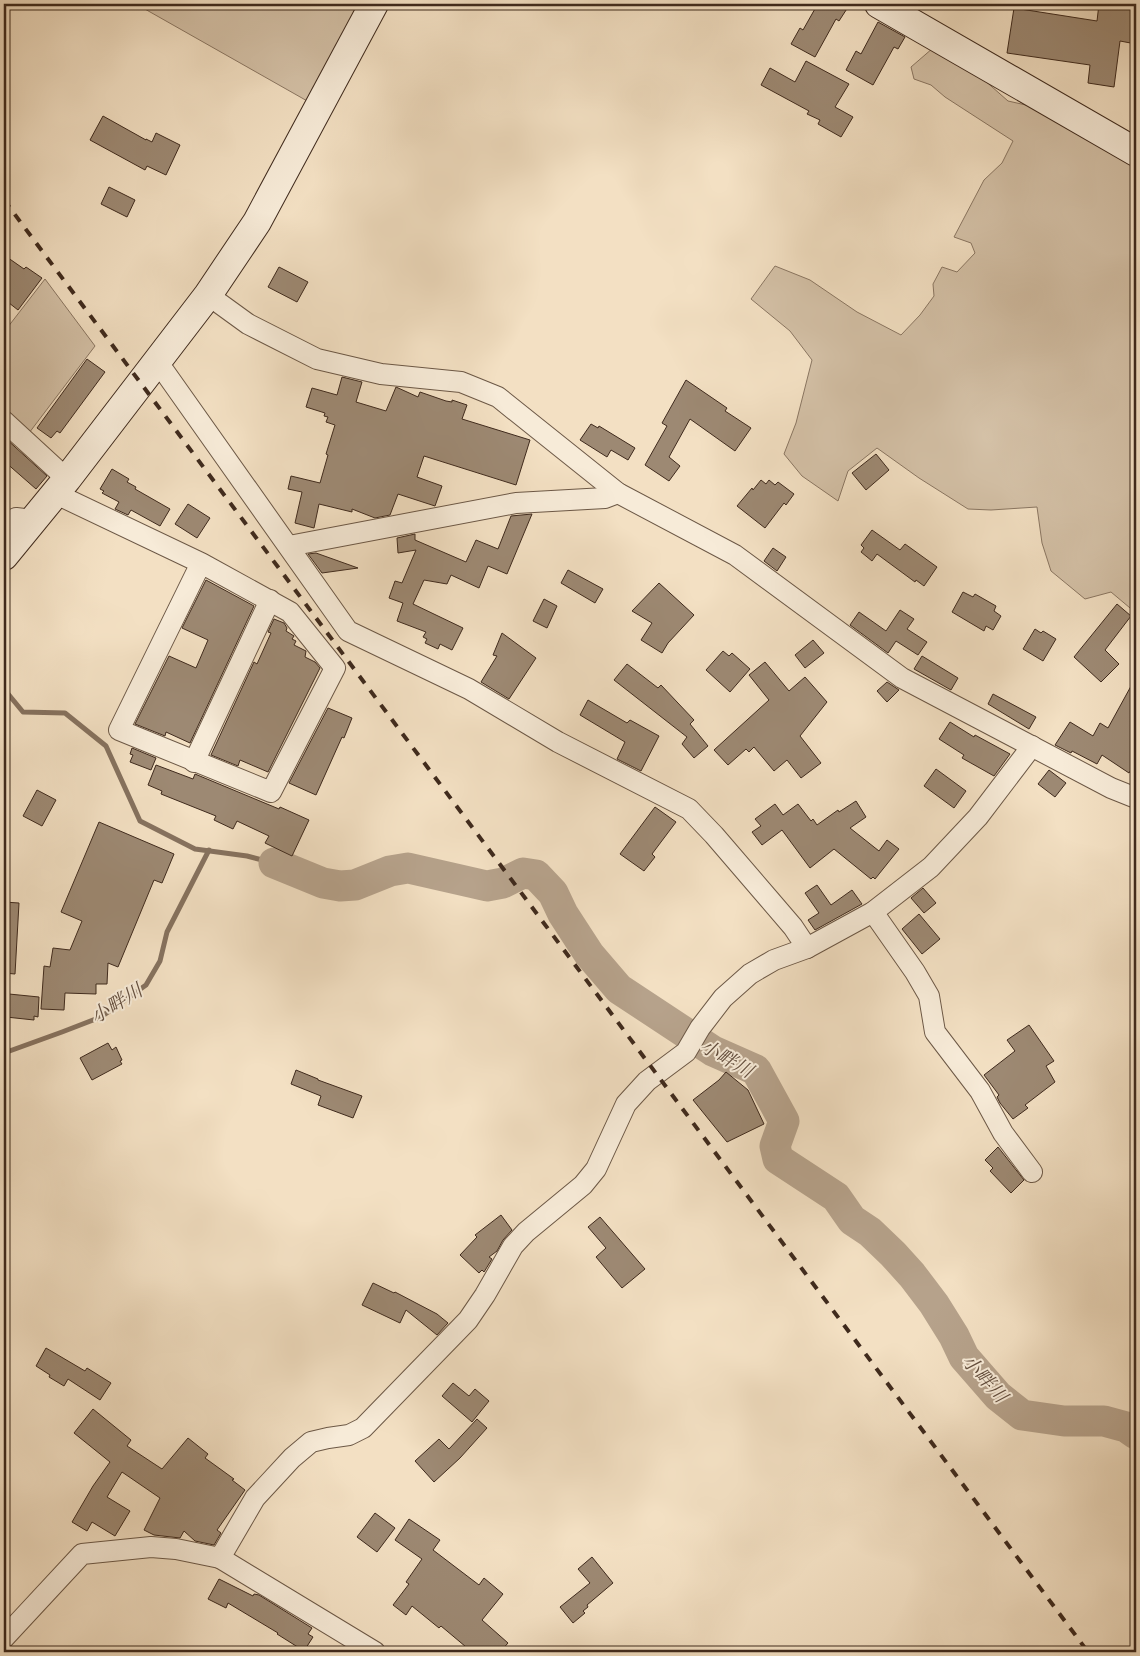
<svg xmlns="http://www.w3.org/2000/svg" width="1140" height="1656" viewBox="0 0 1140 1656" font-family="'Gentium Book Plus','Noto Serif JP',serif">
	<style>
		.green { fill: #d4c1a7; stroke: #8a7662 }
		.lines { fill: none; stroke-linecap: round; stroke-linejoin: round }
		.stream { stroke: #86725f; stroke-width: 5 }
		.river { stroke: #b6a28b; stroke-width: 31 }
		.building { fill: #9d8973; stroke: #3f2a1d }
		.street-casing { stroke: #6c5846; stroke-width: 22 }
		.secondary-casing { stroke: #3f2a1d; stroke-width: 30 }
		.street { stroke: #f7ebd8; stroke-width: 20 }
		.secondary { stroke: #f7ebd8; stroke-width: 28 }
		.rail { stroke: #3f2a1d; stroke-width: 4; stroke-dasharray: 9 9; stroke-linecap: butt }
		.labels { text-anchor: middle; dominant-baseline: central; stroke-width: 4; stroke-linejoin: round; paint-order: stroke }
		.water-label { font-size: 19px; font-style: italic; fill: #634e3e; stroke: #f7ebd8 }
	</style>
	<rect width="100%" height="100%" fill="#f3e0c3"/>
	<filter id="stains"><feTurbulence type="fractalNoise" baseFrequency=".004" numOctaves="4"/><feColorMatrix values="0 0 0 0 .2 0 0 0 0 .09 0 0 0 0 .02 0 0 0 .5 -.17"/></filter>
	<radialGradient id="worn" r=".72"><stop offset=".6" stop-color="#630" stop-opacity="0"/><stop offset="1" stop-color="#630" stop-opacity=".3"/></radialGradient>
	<!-- green -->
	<g class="green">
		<path d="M136,4H360L309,102Z"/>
		<path d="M933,48L974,71L1008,101L1048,110L1136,161V613L1111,592L1085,599L1051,571L1042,543L1037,507L991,510L968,509L919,478L877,448L848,471L838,501L802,476L784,454L796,423L812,360L790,331L751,299L775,266L810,280L857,312L901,335L920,315L934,296L933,284L942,267L957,272L975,253L971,243L954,237L984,180L1002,163L1013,141L945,97L931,85L914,79L911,67Z"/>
		<path d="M45,279L95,346L29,433L4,410V332Z"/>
	</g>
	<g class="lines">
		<!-- stream -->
		<g class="stream">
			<path d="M4,689L23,712L65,713L106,746L140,821L195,849L247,856L274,863"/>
			<path d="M4,1053L62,1032L101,1017L146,985L160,961L167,932L209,850"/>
		</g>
		<!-- river -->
		<path class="river" d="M274,863L323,883L340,886L355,885L390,871L408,868L487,886L503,883L523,873L536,875L553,893L563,914L589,954L619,989L713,1051L756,1070L784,1121L775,1146L778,1159L836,1197L852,1220L870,1232L893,1254L912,1275L934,1304L954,1336L964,1357L998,1396L1022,1415L1064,1421H1104L1126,1427L1136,1434"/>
	</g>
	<!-- building -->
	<g class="building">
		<path d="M810,4H850L839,21L836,19L815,57L791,44L800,28L803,30L816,7Z"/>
		<path d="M1099,4H1136V44L1120,41L1114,87L1088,83L1090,65L1007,53L1014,8L1097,21Z"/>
		<path d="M878,22L905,37L898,49L894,47L873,85L846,70L856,51L861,54Z"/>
		<path d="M806,61L849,84L835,107L853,117L841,137L818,124L820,120L807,114L809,111L761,85L770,68L795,82Z"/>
		<path d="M103,116L146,140V139L152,142L156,133L180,145L166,175L147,166L145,170L90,140Z"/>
		<path d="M109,187L135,200L127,217L101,204Z"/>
		<path d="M4,255L24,269L26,267L42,278L18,310L4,299Z"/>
		<path d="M279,267L308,282L297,302L268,287Z"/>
		<path d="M87,359L105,372L60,433L57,431L51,438L37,428Z"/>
		<path d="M342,377L362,382L356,402L386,411L396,387L418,397L420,392L446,401L452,402V400L467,405L462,419L530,440L516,485L424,456L417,477L442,486L435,506L398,494L390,515L375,518L352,509V512L319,504L314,528L295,523L302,492L288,489L291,476L320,483L328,455L326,454L335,425L326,422L328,417L324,416L325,413L306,407L312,388L337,395Z"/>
		<path d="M686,380L727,408L725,411L751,428L735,451L690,419L669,457L680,466L669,481L645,465L667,426L662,423Z"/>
		<path d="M591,424L598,428L599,426L635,448L628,460L611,450L607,457L580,440Z"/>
		<path d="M4,437L47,476L36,489L4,461Z"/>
		<path d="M876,454L889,470L866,490L852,473Z"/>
		<path d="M112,469L129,479L127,482L136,487L135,489L170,509L160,526L131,510L128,515L115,509L119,502L102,493L104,491L100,489Z"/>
		<path d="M761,480L766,484L769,480L775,485L778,482L794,494L786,505L784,503L765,528L737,506L752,488L753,490Z"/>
		<path d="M188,504L210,518L197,538L175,524Z"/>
		<path d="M532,514L507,574L488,566L479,588L451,575L447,584L424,580L413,604L463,628L452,650L440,644L438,649L425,643L427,639L423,637L426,632L397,621L403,603L389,598L395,581L402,583L416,550L398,553L397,538L415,534V540L466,562L476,540L498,549L511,516Z"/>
		<path d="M872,530L900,550L905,544L937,567L924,586L916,580L915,582L877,554L872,561L861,552L864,548L861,545Z"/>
		<path d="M773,548L786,557L777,571L764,561Z"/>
		<path d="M316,553L358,568L322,573L308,554Z"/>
		<path d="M568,570L603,589L595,603L561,583Z"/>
		<path d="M206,580L254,606L190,743L166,732L165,736L135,724L169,656L196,668L208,640L182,628Z"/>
		<path d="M659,583L694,615L668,643L662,653L641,640L652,623L632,611Z"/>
		<path d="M963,592L973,597L975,594L996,606L994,611L1001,616L993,630L986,626L984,631L952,612Z"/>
		<path d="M544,599L557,606L547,628L533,621Z"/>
		<path d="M1117,604L1131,616L1105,650L1119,664L1101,682L1074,657Z"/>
		<path d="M900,610L914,619L907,629L927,642L918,655L896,641L888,653L850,625L859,612L886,631Z"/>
		<path d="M274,619L284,623L287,628L286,631L294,636L292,639L296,641L294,645L306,651L305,657L315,662L320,668L268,772L240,760L238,766L211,755L254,662L257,664L271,633L268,632Z"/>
		<path d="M1035,629L1041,633L1043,631L1056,639L1043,661L1023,649Z"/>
		<path d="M502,633L536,658L509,699L481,682L497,656L493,655Z"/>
		<path d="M813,640L824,653L805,668L795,655Z"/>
		<path d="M723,651L729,656L732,653L750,669L730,692L706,670Z"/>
		<path d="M922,656L958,678L951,690L914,669Z"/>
		<path d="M765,662L789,691L805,677L827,702L800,736L821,763L801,778L787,760L774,771L754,747L749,752L746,749L728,765L714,750L769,700L749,675Z"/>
		<path d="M627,664L658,688L661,685L694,720L690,724L708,746L694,758L682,744L687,737L614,680Z"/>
		<path d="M1136,677V762L1129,773L1102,755L1097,764L1072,751L1071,753L1055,745L1070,722L1093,736L1100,723L1108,728Z"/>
		<path d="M887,682L899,690L887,702L877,691Z"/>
		<path d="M993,694L1036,717L1029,729L988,704Z"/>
		<path d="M588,700L627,723L630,720L659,736L641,771L617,759L625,742L580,715Z"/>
		<path d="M328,708L352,718L344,738L342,737L316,795L289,783Z"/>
		<path d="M950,722L974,737L975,735L1010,754L994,776L962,758L964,755L939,739Z"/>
		<path d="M132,748L156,758L151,770L130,762L133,755L130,754Z"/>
		<path d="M156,765L193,779L195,774L279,809L280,807L309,820L292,856L265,843L269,836L237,821L233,829L214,820L216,816L161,794L162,791L148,785Z"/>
		<path d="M936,769L966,791L954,808L924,786Z"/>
		<path d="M1049,770L1066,783L1055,797L1038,784Z"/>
		<path d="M37,790L56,800L42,826L23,816Z"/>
		<path d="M856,801L866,817L850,828L879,851L887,840L899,849L875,879L873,877L871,879L834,849L810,868L782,830L762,845L752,832L761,826L755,819L775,804L783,815L798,804L811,821L813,819L817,825L838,810L839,812Z"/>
		<path d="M655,807L676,822L652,854L655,857L644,871L620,854Z"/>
		<path d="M99,822L174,854L162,883L154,880L118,967L108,963L107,984H96V994L65,993L64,1010L41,1009L44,966L50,967L53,948L70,950L82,921L61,912Z"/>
		<path d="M817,885L831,905L852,890L862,904L815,930L808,920L819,913L805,893Z"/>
		<path d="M923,888L936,903L924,913L911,898Z"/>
		<path d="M4,902L19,903L15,974L4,973Z"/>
		<path d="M919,914L940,939L922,954L902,929Z"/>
		<path d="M9,994L39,997L38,1017L34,1016V1020L6,1017Z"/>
		<path d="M1029,1025L1054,1061L1046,1066L1055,1082L1025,1105L1028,1108L1013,1119L1000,1103L997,1097L999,1095L984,1075L1015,1051L1007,1040Z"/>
		<path d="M108,1043L112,1050L116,1047L122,1060L120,1061L122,1064L92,1080L80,1058Z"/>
		<path d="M296,1070L318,1079V1080L362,1096L353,1118L318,1105L321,1096L291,1084Z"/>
		<path d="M726,1072L748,1090L764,1124L727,1142L693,1100L719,1080Z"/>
		<path d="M998,1147L1024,1180L1011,1193L990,1171L993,1168L985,1160Z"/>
		<path d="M501,1215L512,1230L503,1240L497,1251L489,1257L492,1259L484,1272L482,1270L479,1273L460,1255L477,1237L475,1235Z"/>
		<path d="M600,1217L645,1269L622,1288L596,1257L606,1248L588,1227Z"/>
		<path d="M373,1283L394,1293L395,1292L437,1314L448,1323L437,1335L406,1310L400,1323L362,1305Z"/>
		<path d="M46,1348L85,1371L87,1368L111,1383L100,1400L68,1379L64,1386L49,1377L50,1375L36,1366Z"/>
		<path d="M453,1383L469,1396L475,1389L489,1401L472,1422L442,1396Z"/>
		<path d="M93,1409L131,1440L127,1446L162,1469L188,1438L208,1454L205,1458L234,1479L232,1480L245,1490L217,1530L221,1533L214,1545L195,1541L184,1531L180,1538L154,1535L144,1530L160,1498L122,1472L107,1497L130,1511L115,1536L92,1522L87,1531L72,1522L93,1486L110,1462L74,1433Z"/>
		<path d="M477,1419L487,1428L460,1458L434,1482L415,1461L439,1439L449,1449Z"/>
		<path d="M375,1513L395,1528L377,1552L357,1537Z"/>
		<path d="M409,1519L440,1540L433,1550L479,1585L484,1578L503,1594L482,1620L508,1643L500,1652H472L441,1626L439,1628L412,1606L406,1615L393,1605L409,1584L406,1582L422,1559L395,1540Z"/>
		<path d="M592,1557L613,1583L587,1605L588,1607L583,1611L585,1613L573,1623L560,1607L590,1583L578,1569Z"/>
		<path d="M219,1579L253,1596L254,1594L259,1595L312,1628L308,1634L313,1637L304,1651L277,1634L278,1633L228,1603L226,1608L208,1599Z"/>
	</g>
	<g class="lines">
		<!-- street casing -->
		<g class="street-casing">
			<g id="street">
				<path d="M208,295L248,324L317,359L381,374L461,382L498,397L618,493L735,555L902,678L1111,788L1136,798"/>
				<path d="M157,361L348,631L469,689L558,742L689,809L714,835L769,899L793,927L807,948"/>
				<path d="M4,421L67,479"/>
				<path d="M54,493L201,563L290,612L335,668L271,792L119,730L201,563"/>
				<path d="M4,524L16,518L33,520"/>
				<path d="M289,546L516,503L605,498L618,493"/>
				<path d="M194,762L270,600"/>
				<path d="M873,912L915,972L929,996L935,1032L980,1091L1003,1133L1032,1172"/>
				<path d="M220,1558L375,1652"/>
				<path d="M4,1638L82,1554L151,1547L176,1549L220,1558L255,1498L292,1458L311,1442L328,1438L349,1435L363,1428L468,1320L485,1295L513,1246L526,1232L583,1185L596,1169L626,1104L647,1081L686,1052L700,1028L723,998L750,974L774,960L807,948L873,912L931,867L978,817L1032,746"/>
			</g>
		</g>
		<!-- secondary casing -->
		<g class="secondary-casing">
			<g id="secondary">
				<path d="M879,4L1136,152"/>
				<path d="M4,556L67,479L208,295L257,222L374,4"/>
			</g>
		</g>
		<!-- street -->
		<use href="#street" class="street"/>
		<!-- secondary -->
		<use href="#secondary" class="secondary"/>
		<!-- rail -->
		<path class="rail" d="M4,200L1088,1652"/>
	</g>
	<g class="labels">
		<!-- water labels -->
		<g class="water-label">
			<text transform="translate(116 1003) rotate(-32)">小畔川</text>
			<text transform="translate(727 1058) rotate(30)">小畔川</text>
			<text transform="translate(985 1378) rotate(48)">小畔川</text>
		</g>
	</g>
	<!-- margin -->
	<rect width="1140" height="1656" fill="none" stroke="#f3e0c3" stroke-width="20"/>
	<rect x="5" y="5" width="1130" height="1646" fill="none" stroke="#3f2a1d" stroke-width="2.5"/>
	<rect x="10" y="10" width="1120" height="1636" fill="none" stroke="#3f2a1d"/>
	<rect width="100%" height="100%" filter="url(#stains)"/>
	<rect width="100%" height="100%" fill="url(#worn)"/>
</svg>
